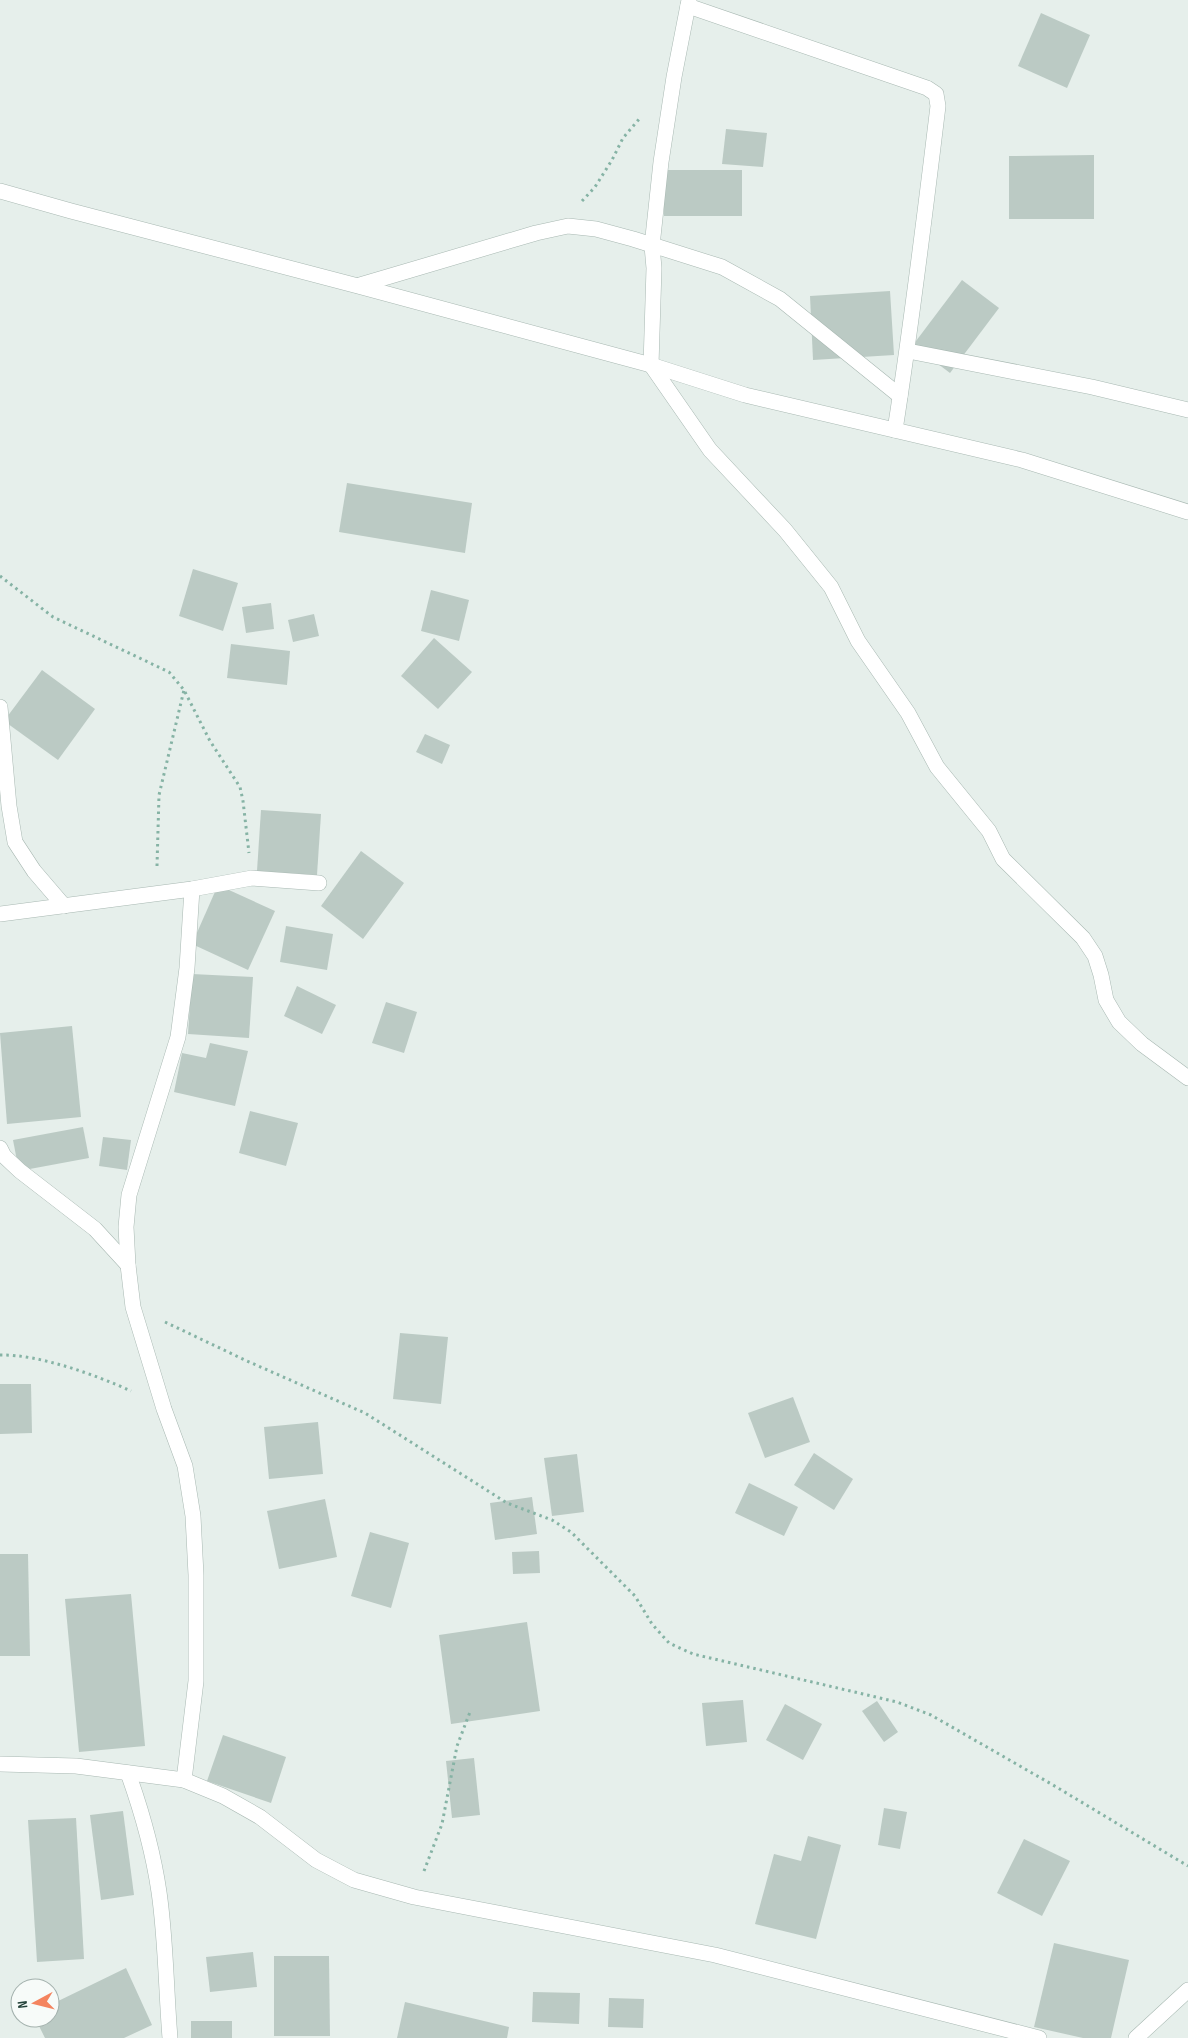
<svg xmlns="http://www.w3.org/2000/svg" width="1188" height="2038" viewBox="0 0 1188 2038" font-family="'Sofia Sans Condensed',sans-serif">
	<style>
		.building { fill: #bbcac4 }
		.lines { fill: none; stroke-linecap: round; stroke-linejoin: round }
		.minor-casing { stroke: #a8b8b2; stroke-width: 16 }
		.path { stroke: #86b3a5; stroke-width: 3; stroke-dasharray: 2.5 4; stroke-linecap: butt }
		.minor { stroke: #fff; stroke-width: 15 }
	</style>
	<rect width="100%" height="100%" fill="#e6efeb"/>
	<!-- building -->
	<g class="building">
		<path d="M1041,13L1090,35L1067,88L1018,66Z"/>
		<path d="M726,129L767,133L763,167L722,164Z"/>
		<path d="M1094,155V219H1009V156Z"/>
		<rect x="664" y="170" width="78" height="46"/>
		<path d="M962,280L999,308L950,373L913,345Z"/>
		<path d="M890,291L894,355L813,360L810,296Z"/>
		<path d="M347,483L472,503L465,553L339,532Z"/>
		<path d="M193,569L238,583L223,631L179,616Z"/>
		<path d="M431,590L469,600L459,641L421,631Z"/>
		<path d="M271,603L274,629L246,633L242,607Z"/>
		<path d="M314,614L319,636L293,642L288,620Z"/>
		<path d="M434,638L472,672L438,709L401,676Z"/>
		<path d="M231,644L290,651L287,685L227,678Z"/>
		<path d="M42,670L95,709L58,760L4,721Z"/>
		<path d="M425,734L450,745L442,764L416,752Z"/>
		<path d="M261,810L321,814L317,875L257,871Z"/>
		<path d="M361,851L404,883L363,939L321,906Z"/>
		<path d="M218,885L275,911L248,970L192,944Z"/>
		<path d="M286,926L333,934L327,970L280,962Z"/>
		<path d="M192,974L253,977L249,1038L188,1034Z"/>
		<path d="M297,986L336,1005L322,1034L284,1016Z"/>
		<path d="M386,1002L417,1012L404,1053L372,1043Z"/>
		<path d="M72,1026L81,1117L7,1124L0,1033Z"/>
		<path d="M210,1043L248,1051L235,1106L174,1092L182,1053L206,1058Z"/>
		<path d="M250,1111L298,1123L286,1166L239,1153Z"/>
		<path d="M83,1127L89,1158L19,1171L13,1140Z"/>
		<path d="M103,1137L131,1140L127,1170L99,1166Z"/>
		<path d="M400,1333L448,1337L441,1404L393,1399Z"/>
		<path d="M0,1384H31L32,1433L0,1434Z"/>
		<path d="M793,1397L810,1442L765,1458L748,1413Z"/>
		<path d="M318,1422L323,1474L269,1479L264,1427Z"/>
		<path d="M814,1453L853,1479L834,1510L794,1485Z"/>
		<path d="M577,1454L584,1512L552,1516L544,1458Z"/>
		<path d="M749,1483L798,1507L784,1536L735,1513Z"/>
		<path d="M532,1497L537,1534L495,1540L490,1503Z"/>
		<path d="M325,1499L337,1557L279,1569L267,1511Z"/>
		<path d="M370,1532L409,1543L391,1608L351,1596Z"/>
		<path d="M539,1551L540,1573L513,1574L512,1552Z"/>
		<path d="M0,1554H28L30,1656H0Z"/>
		<path d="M131,1594L145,1746L79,1752L65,1599Z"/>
		<path d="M527,1622L540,1711L451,1724L439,1635Z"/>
		<path d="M743,1700L747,1742L706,1746L702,1703Z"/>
		<path d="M877,1701L898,1732L884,1742L862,1711Z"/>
		<path d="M785,1704L822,1724L803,1760L766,1740Z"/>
		<path d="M223,1735L286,1757L271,1803L207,1781Z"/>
		<path d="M474,1758L480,1815L452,1818L446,1761Z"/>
		<path d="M884,1808L907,1812L900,1849L878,1845Z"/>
		<path d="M123,1811L134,1895L101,1900L90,1815Z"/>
		<path d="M76,1818L84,1959L37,1962L28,1820Z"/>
		<path d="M808,1836L841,1845L816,1939L755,1924L774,1854L801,1861Z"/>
		<path d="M1024,1839L1070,1861L1042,1916L997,1893Z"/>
		<path d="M1054,1943L1129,1960L1111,2038H1083L1034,2027Z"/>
		<path d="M253,1952L257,1987L210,1992L206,1957Z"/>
		<path d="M274,1956H329L330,2036H274Z"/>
		<path d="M126,1968L152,2025L124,2038H45L35,2018H50V2005Z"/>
		<path d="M533,1992L580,1993L579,2024L532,2022Z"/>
		<path d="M609,1998L644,1999L643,2028L608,2027Z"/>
		<path d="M405,2002L509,2027L507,2038H397Z"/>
		<rect x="191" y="2021" width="41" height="17"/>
	</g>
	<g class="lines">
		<!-- minor casing -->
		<g class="minor-casing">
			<g id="minor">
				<path d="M689,0L674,77L661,162L652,246L654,268L651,365L710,450L785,530L831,587L858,641L908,713L937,767L989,831L1003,859L1083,938L1095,956L1101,975L1106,1000L1119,1022L1142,1044L1188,1078"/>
				<path d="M688,6L927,88L936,94L938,106C925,214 912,322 895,430"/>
				<path d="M0,191L71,211L358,286L651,365L745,395L1022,460L1188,512"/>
				<path d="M360,285L536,233L568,226L596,229L633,239L722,267L780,299L900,396"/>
				<path d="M908,351L1092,387L1188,410"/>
				<path d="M0,707L9,806L15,842L34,871L64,906"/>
				<path d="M0,914L192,889L252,878L319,883"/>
				<path d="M0,1148L4,1156L20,1171L95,1229L128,1265"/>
				<path d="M0,1764L76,1766L184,1780L223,1796L260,1817L316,1860L354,1880L414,1897L715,1955L1039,2038"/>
				<path d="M128,1773C142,1812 153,1851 159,1892C166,1940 166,1990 170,2038"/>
				<path d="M184,1780L196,1681V1575L193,1516L185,1466L164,1409L133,1307L128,1265L126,1227L129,1195L178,1037L187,968L192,889"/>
				<path d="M1136,2038L1188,1990"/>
			</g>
		</g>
		<!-- path -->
		<g class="path">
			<path d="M582,201L595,187L612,160L623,138L640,118"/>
			<path d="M0,576L53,617L169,672L184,690L210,741L240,787L243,801L249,853"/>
			<path d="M157,866L159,795L184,690"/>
			<path d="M165,1322L247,1361L365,1413L507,1503L552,1520L571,1532L635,1596L652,1624L669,1643L693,1654L897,1702L931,1715L1053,1785L1188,1866"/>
			<path d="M0,1355C38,1354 96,1375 131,1391"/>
			<path d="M424,1871L442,1824L457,1746L470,1712"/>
		</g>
		<!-- minor -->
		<use href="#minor" class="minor"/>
	</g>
	<!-- north arrow -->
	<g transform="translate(35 2003) rotate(263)"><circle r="24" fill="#f7fbf9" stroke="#a3b1ad"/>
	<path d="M0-4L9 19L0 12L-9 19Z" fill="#f4845f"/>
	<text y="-8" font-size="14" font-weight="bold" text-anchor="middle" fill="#24423a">N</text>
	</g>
</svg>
